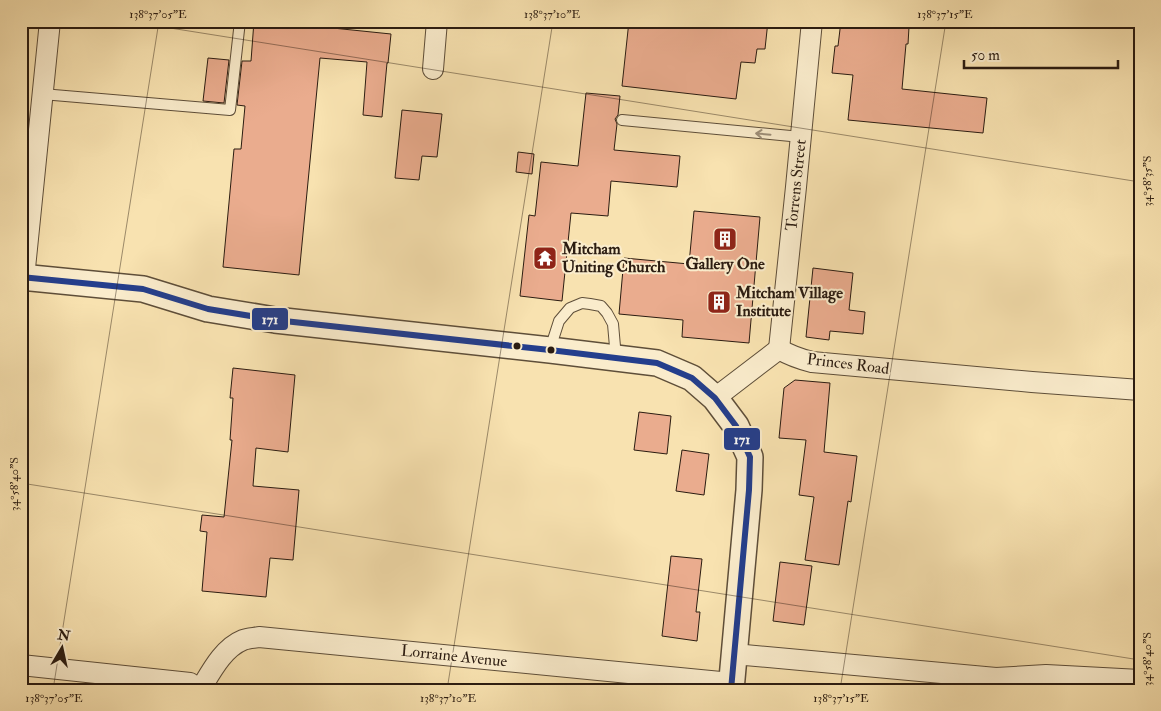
<svg xmlns="http://www.w3.org/2000/svg" width="1161" height="711" viewBox="0 0 1161 711" font-family="'IM FELL Double Pica',serif">
	<style>
		.building { fill: #eaac8e; stroke: #2b1c11 }
		.lines { fill: none; stroke-linecap: round; stroke-linejoin: round }
		.service-casing { stroke: #5e4e39; stroke-width: 12 }
		.minor-casing { stroke: #5e4e39; stroke-width: 22 }
		.tertiary-casing { stroke: #5e4e39; stroke-width: 28 }
		.service { stroke: #faeccc; stroke-width: 10 }
		.minor { stroke: #faeccc; stroke-width: 20 }
		.tertiary { stroke: #faeccc; stroke-width: 25 }
		.bus-1-casing { stroke: #faeccc; stroke-width: 10 }
		.bus-1 { stroke: #243e8c; stroke-width: 6 }
		.oneway { stroke: #9d8e78 }
		.ticks { fill: none; stroke: #2b1c11; stroke-width: 1; stroke-opacity: 0.45 }
		.bus-dot { fill: #2b1c11; stroke: #faeccc; stroke-width: 2 }
		.labels { text-anchor: middle; dominant-baseline: central; stroke-width: 4; stroke-linejoin: round; paint-order: stroke }
		.street-label { font-size: 16px; fill: #2b1c11; stroke: #faeccc }
		.poi-label { font-size: 16px; font-weight: bold; fill: #2b1c11; stroke: #faeccc; text-anchor: start }
		.line-badge { stroke: #faeccc; stroke-width: 2 }
		.badge-label { font-size: 14px; text-anchor: middle; font-weight: bold; fill: #fff }
		.neatline { fill: none; stroke: #2b1c11; stroke-width: 2 }
		.ticks-label { font-size: 12px; text-anchor: middle; fill: #2b1c11 }
	</style>
	<rect width="100%" height="100%" fill="#f8e2b0"/>
	<filter id="stains"><feTurbulence type="fractalNoise" baseFrequency=".004" numOctaves="4"/><feColorMatrix values="0 0 0 0 .2 0 0 0 0 .09 0 0 0 0 .02 0 0 0 .5 -.17"/></filter>
	<radialGradient id="worn" r=".72"><stop offset=".6" stop-color="#630" stop-opacity="0"/><stop offset="1" stop-color="#630" stop-opacity=".3"/></radialGradient>
	<!-- building -->
	<g class="building">
		<path d="M254,21H284V23L391,34L388,63H387L382,117L363,115L367,62L320,58L299,275L223,267L234,149H241L245,106L237,105L242,61H251Z"/>
		<path d="M629,21H768L765,49H757L755,63L741,62L736,99L622,86Z"/>
		<path d="M841,21L909,27L908,44H906L902,89L987,98L983,133L848,120L853,75L832,73L835,46H838Z"/>
		<path d="M208,58L229,60L224,103L203,101Z"/>
		<path d="M586,93L620,96L618,115L615,119L617,124L614,150L680,156L677,187L611,181L608,216L571,213L562,301L520,296L529,215L535,216L541,162L578,166Z"/>
		<path d="M402,110L442,114L437,157L422,156L419,180L395,178Z"/>
		<path d="M518,152L534,154L532,174L516,172Z"/>
		<path d="M694,211L760,217L749,343L682,337L683,320L619,314L624,258L689,264Z"/>
		<path d="M813,268L853,273L849,310L865,312L863,334L830,331L829,340L806,337Z"/>
		<path d="M233,368L295,375L288,452L256,448L253,486L299,490L293,560L270,558L266,597L202,591L207,532L200,531L202,515L224,517L232,440H230L233,398H230Z"/>
		<path d="M795,380L830,383L824,452L857,456L851,502L848,501L839,565L805,560L814,497L799,495L806,440L779,438L784,388Z"/>
		<path d="M639,412L671,416L667,454L634,450Z"/>
		<path d="M682,450L709,454L704,495L676,491Z"/>
		<path d="M671,556L702,559L696,612H700L697,641L662,636Z"/>
		<path d="M780,562L812,566L804,625L773,621Z"/>
	</g>
	<g class="lines">
		<!-- service casing -->
		<g class="service-casing">
			<g id="service">
				<path d="M42,94L230,110L240,21"/>
				<path d="M622,120L801,137"/>
				<path d="M550,349L559,321L570,308L582,303L590,304L601,306L607,313L613,324L616,358"/>
			</g>
		</g>
		<!-- minor casing -->
		<g class="minor-casing">
			<g id="minor">
				<path d="M433,69L437,21"/>
				<path d="M24,278L50,21"/>
				<path d="M779,349L796,187L812,21"/>
				<path d="M715,398L779,349C789,355 800,359 812,362L1032,382L1140,390"/>
				<path d="M734,654L996,678L1046,675L1140,680"/>
				<path d="M21,665L190,683L200,690"/>
				<path d="M200,690C211,672 223,648 243,640C248,638 254,638 259,637L731,683"/>
			</g>
		</g>
		<!-- tertiary casing -->
		<g class="tertiary-casing">
			<path id="tertiary" d="M21,277L143,289L208,309L275,320L550,350L657,363L692,378L715,398L736,426L750,457L749,490L731,690"/>
		</g>
		<!-- service -->
		<use href="#service" class="service"/>
		<!-- minor -->
		<use href="#minor" class="minor"/>
		<!-- tertiary -->
		<use href="#tertiary" class="tertiary"/>
		<!-- bus-1 casing -->
		<g class="bus-1-casing">
			<path id="bus-1" d="M21,277L143,289L208,309L275,320L550,350L657,363L692,378L715,398L736,426L750,457L749,490L731,690"/>
		</g>
		<!-- bus-1 -->
		<use href="#bus-1" class="bus-1"/>
	</g>
	<!-- one-way arrows -->
	<defs><path id="oneway-shaft" d="M-6 0H5M1.5-3L5.5 0L1.5 3" fill="none" stroke-width="1.6" stroke-linecap="round" stroke-linejoin="round" transform="scale(1.25)"/></defs>
	<use class="oneway" href="#oneway-shaft" transform="translate(763 134) rotate(-175)"/>
	<!-- ticks -->
	<path class="ticks" d="M126,21L1140,182M21,483L1140,660M53,690L159,21M447,690L553,21M840,690L946,21"/>
	<!-- icons -->
	<defs>
		<g id="building-square" transform="scale(1.25)"><rect x="-9" y="-9" width="18" height="18" rx="4" fill="#8f2418" stroke="#faeccc"/><path d="M-4-6H4V6H1V3H-1V6H-4ZM-2.5-4.3h1.7v1.8h-1.7ZM.8-4.3h1.7v1.8H.8ZM-2.5-1h1.7V.8h-1.7ZM.8-1h1.7V.8H.8Z" fill="#fff"/></g>
		<g id="temple-square" transform="scale(1.25)"><rect x="-9" y="-9" width="18" height="18" rx="4" fill="#8f2418" stroke="#faeccc"/><path d="M0-6L5-2H3V0L6.5 2.5H4V6H1.5V3h-3V6H-4V2.5H-6.5L-3 0V-2H-5Z" fill="#fff"/></g>
	</defs>
	<g fill-rule="evenodd">
		<use href="#building-square" x="725" y="239"/>
		<use href="#temple-square" x="545" y="258"/>
		<use href="#building-square" x="719" y="302"/>
	</g>
	<!-- markers -->
	<g class="bus-dot">
		<circle cx="517" cy="346" r="4.5"/>
		<circle cx="551" cy="350" r="4.5"/>
	</g>
	<g class="labels">
		<!-- street labels -->
		<g class="street-label">
			<text transform="translate(796 185) rotate(-84)">Torrens Street</text>
			<text transform="translate(848 364) rotate(7)">Princes Road</text>
			<text transform="translate(454 656) rotate(6)">Lorraine Avenue</text>
		</g>
		<!-- poi labels -->
		<g class="poi-label">
			<text x="562" y="249">Mitcham<tspan x="562" dy="18">Uniting Church</tspan></text>
			<text x="725" y="264" text-anchor="middle">Gallery One</text>
			<text x="736" y="293">Mitcham Village<tspan x="736" dy="18">Institute</tspan></text>
		</g>
	</g>
	<g class="line-badge">
		<rect x="251" y="307" width="38" height="24" rx="5" fill="#243e8c"/>
		<rect x="723" y="427" width="38" height="24" rx="5" fill="#243e8c"/>
	</g>
	<g class="badge-label">
		<text x="270" y="324">171</text>
		<text x="742" y="444">171</text>
	</g>
	<!-- margin -->
	<rect width="1161" height="711" fill="none" stroke="#f8e2b0" stroke-width="55"/>
	<!-- north arrow -->
	<g transform="translate(62 648) rotate(9)" stroke="#faeccc" stroke-width="4" paint-order="stroke">
	<path d="M0-4L9 19L0 12L-9 19Z" fill="#2b1c11"/>
	<text y="-8" font-size="14" font-weight="bold" text-anchor="middle" fill="#2b1c11">N</text>
	</g>
	<!-- scale -->
	<path d="M964 60v8h154v-8" fill="none" stroke="#2b1c11" stroke-width="2.5"/>
	<text x="971" y="60" font-size="15" fill="#2b1c11" stroke="#faeccc" stroke-width="4" paint-order="stroke">50 m</text>
	<rect x="28" y="28" width="1106" height="656" class="neatline"/>
	<g class="ticks-label">
		<text x="158" y="18">138°37'05"E</text>
		<text x="552" y="18">138°37'10"E</text>
		<text x="945" y="18">138°37'15"E</text>
		<text transform="translate(1147 181) rotate(-90)" y="4">34°58'35"S</text>
		<text transform="translate(14 484) rotate(-90)" y="4">34°58'40"S</text>
		<text transform="translate(1147 659) rotate(-90)" y="4">34°58'40"S</text>
		<text x="54" y="702">138°37'05"E</text>
		<text x="448" y="702">138°37'10"E</text>
		<text x="841" y="702">138°37'15"E</text>
	</g>
	<rect width="100%" height="100%" filter="url(#stains)"/>
	<rect width="100%" height="100%" fill="url(#worn)"/>
</svg>
